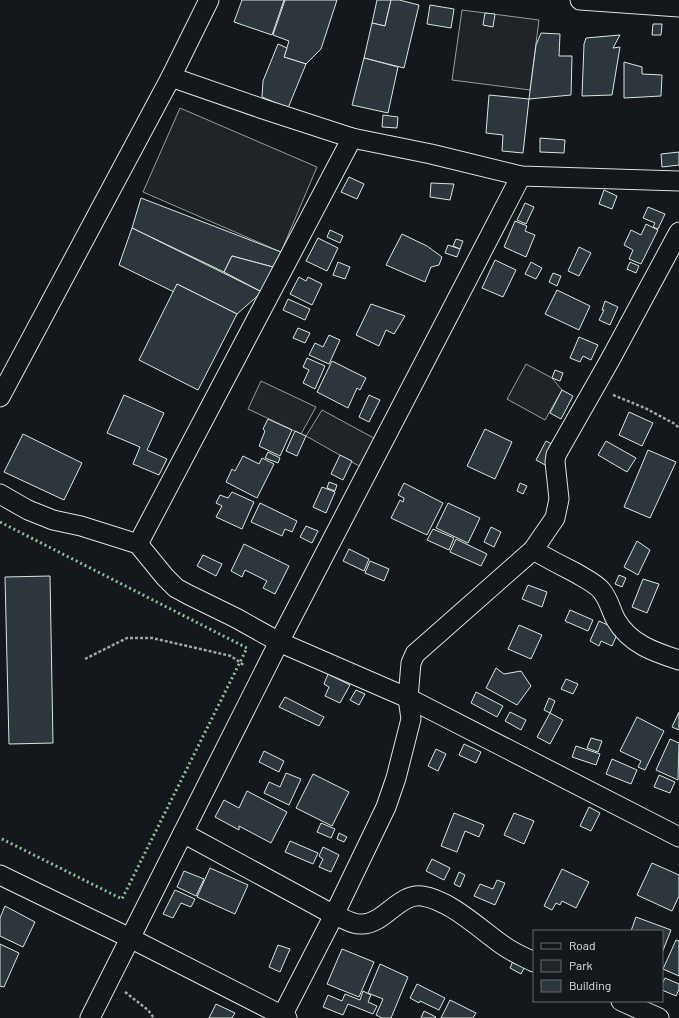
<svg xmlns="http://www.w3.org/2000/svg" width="679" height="1018" viewBox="0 0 679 1018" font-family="Barlow,sans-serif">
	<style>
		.green { fill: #202428; stroke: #939e99 }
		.building { fill: #2c363c; stroke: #d8e6dc }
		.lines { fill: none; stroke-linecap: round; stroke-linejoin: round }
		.minor-casing { stroke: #d8e6dc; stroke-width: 21 }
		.path { stroke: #9da8a2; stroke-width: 2.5; stroke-dasharray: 3 2; stroke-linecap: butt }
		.minor { stroke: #14181c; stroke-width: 19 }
		.hedge { stroke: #8ac095; stroke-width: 3; stroke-dasharray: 2 3; stroke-linecap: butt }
	</style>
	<rect width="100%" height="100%" fill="#14181c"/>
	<!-- green -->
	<g class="green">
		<path d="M462,10L539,20L530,90L452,80Z"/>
		<path d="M180,108L317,167L281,252L143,192Z"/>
		<path d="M526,364L552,378L562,390L545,420L507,399Z"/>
		<path d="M261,381L316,407L301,434L248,409Z"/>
		<path d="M322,410L383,443L368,471L306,436Z"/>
	</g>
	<!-- building -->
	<g class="building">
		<path d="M242,0H284L272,35L234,22Z"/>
		<path d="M285,0H337L321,49L306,64L284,57L289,41L273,35Z"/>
		<path d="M377,0H391L385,26L372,23Z"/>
		<path d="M391,0H399L419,5L404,68L364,58L372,23L385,26Z"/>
		<path d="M430,5L454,9L451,28L427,24Z"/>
		<path d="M485,13L495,14L493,27L483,25Z"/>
		<path d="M653,24H662L661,35H652Z"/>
		<path d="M541,33L560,34L559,56H572L571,95L529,99L536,45Z"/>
		<path d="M620,35L613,48L620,47L612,95L582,96L584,44L586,38Z"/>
		<path d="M278,44L287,48L284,57L306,64L288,108L262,97L263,81Z"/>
		<path d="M364,58L398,67L388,113L352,105Z"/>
		<path d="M624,62L642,67V74L662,75L661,96L624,98Z"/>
		<path d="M489,95L529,99L523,153L502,151L503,135L486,133Z"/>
		<path d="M383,115L398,117L397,128L382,127Z"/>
		<path d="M540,138L565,140L564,153L540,152Z"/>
		<path d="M679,152V165L662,167L661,154Z"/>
		<path d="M349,177L364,184L357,199L341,192Z"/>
		<path d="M431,183L454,184L450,200L430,197Z"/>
		<path d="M604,190L617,196L612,209L599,204Z"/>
		<path d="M141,198L281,252L273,267L232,256L224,272L132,228Z"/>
		<path d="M525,203L534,207L526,224L517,220Z"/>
		<path d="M648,207L665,214L658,229L653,227L655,223L643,218Z"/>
		<path d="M515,221L527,226L525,231L535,235L526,257L504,247Z"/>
		<path d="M646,224L658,230L641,264L629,259L633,250L624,245L631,230L641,235Z"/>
		<path d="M132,228L262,292L237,314L177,284L174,292L119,265Z"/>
		<path d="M330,230L343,236L340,243L327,237Z"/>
		<path d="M402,234L427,246L442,257L439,265L431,267L425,282L386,265Z"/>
		<path d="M318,238L338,248L327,271L306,261Z"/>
		<path d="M456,239L463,241L460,249L453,246Z"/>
		<path d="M448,245L460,249L457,257L445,253Z"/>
		<path d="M579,247L591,253L579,276L568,271Z"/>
		<path d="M232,256L273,267L262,292L224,272Z"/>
		<path d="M495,260L516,270L503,297L482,288Z"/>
		<path d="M338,262L350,267L345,279L333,275Z"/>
		<path d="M531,262L542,268L536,279L525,274Z"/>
		<path d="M630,262L639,266L636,273L627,269Z"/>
		<path d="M553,273L561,276L557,286L549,282Z"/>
		<path d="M299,277L306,281L308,277L322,284L312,305L290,294Z"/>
		<path d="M177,284L237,314L198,390L139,360Z"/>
		<path d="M557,290L590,306L579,330L545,314Z"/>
		<path d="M288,299L310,309L305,320L283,310Z"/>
		<path d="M605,301L618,307L610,325L599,320L604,310H602Z"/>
		<path d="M371,304L405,316L394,334L386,330L379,346L356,335Z"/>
		<path d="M298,328L310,333L305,343L293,338Z"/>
		<path d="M329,335L340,340L329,364L309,355L315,343L323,347Z"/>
		<path d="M579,337L598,345L591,360L583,356L580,362L570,358Z"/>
		<path d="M307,358L325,366L315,389L303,383L309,370L303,367Z"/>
		<path d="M332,361L366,378L360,390L357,388L348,408L317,392Z"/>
		<path d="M555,370L563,373L560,381L552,378Z"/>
		<path d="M562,390L573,396L561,419L550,413Z"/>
		<path d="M124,395L164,413L147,450L167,459L159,475L133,464L140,447L107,433Z"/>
		<path d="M369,395L380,400L369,422L359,417Z"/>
		<path d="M629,412L653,423L642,446L619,435Z"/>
		<path d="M268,419L292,430L280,456L259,446L265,431L263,429Z"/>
		<path d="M485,429L512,442L495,479L467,466Z"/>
		<path d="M295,431L306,436L297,456L286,451Z"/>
		<path d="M23,434L82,463L64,500L4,472Z"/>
		<path d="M546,441L557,447L547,466L536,460Z"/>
		<path d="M606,441L636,458L627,472L598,455Z"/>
		<path d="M648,450L676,462L650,518L624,507Z"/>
		<path d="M268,452L280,458L278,463L265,458Z"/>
		<path d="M340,455L352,461L343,480L331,474Z"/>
		<path d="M243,456L259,464L262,458L274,464L257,498L226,482L232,469L235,471Z"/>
		<path d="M329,482L337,485L335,491L327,488Z"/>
		<path d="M404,483L443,503L427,535L391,518L400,500L403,502L404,498L398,495Z"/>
		<path d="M520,483L527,486L523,494L517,491Z"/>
		<path d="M322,487L335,492L326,513L313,507Z"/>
		<path d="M232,492L254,502L242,529L216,517L222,506L216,503L220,495L228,498Z"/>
		<path d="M260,503L297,521L292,532L285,529L282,536L251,522Z"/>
		<path d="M448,503L480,518L468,543L436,528Z"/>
		<path d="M306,526L318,531L312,543L300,537Z"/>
		<path d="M491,527L501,532L494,547L484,542Z"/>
		<path d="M433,529L454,538L449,550L427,540Z"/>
		<path d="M456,539L487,554L481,566L450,552Z"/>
		<path d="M637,541L650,550L638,575L624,567Z"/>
		<path d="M244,544L289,566L275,594L263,588L267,581L245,570L242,577L231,571Z"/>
		<path d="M349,549L369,559L364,571L343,561Z"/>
		<path d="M203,555L222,564L216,576L197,566Z"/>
		<path d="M370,561L389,569L384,581L365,573Z"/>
		<path d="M619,575L626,578L622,587L615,584Z"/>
		<path d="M50,576L53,743L9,744L5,577Z"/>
		<path d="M643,579L659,584L647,613L632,607Z"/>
		<path d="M528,585L547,592L542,607L522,599Z"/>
		<path d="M570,610L593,620L588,631L565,621Z"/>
		<path d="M599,621L619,630L612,646L601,641L599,646L590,641Z"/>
		<path d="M519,625L542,635L531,659L508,649Z"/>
		<path d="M496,668L504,674L521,671L531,686L517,705L486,688Z"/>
		<path d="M328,674L350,685L340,703L325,696L329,687L324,684Z"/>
		<path d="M566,679L578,684L573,694L561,689Z"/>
		<path d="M356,690L365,694L359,705L350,700Z"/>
		<path d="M476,692L503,706L497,717L471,703Z"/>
		<path d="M285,697L324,717L319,726L279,707Z"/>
		<path d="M549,698L555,701L550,713L544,710Z"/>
		<path d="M510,712L526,720L521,730L505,721Z"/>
		<path d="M679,712V730L672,727Z"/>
		<path d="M550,713L563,720L550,744L537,737Z"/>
		<path d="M637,717L664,731L645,770L638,767L641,761L620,751Z"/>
		<path d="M591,738L602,741L598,752L587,748Z"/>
		<path d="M670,739L679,743L678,780L656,770Z"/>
		<path d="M464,744L481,752L476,763L459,755Z"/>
		<path d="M576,746L600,754L596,765L572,757Z"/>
		<path d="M436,749L446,754L438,771L428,766Z"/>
		<path d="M264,751L284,761L279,772L259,762Z"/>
		<path d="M612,759L637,770L631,784L606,774Z"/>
		<path d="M286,773L301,779L289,805L264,793L269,782L280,787Z"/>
		<path d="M313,774L349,792L332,826L296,808Z"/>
		<path d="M659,775L675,782L670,793L654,787Z"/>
		<path d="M247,791L287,812L271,843L239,826V830L215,817L224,800L239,808Z"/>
		<path d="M589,807L600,813L591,831L580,826Z"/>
		<path d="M454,813L484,825L479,837L465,831L457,852L441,846Z"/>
		<path d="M514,813L534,821L524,844L504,835Z"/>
		<path d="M321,823L335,829L331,838L317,832Z"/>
		<path d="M339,833L347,837L344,842L337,839Z"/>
		<path d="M290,841L318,853L313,864L285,852Z"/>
		<path d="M323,847L339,855L331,872L319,867L323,859L319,856Z"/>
		<path d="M432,859L450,868L444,880L426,871Z"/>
		<path d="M652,863L679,875V896L672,911L637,895Z"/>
		<path d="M210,868L248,885L235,914L197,897Z"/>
		<path d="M562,869L589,882L576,908L562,901L560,905L556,903L552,910L544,906Z"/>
		<path d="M184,871L204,879L196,896L177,887Z"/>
		<path d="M459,872L465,875L460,887L454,884Z"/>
		<path d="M497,880L505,883L495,905L474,896L480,884L493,889Z"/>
		<path d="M175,890L195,899L191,907L181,903L173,918L163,914Z"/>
		<path d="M5,906L35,922L23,947L0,936V918Z"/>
		<path d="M636,917L671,930L662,953V931H631Z"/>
		<path d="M676,940L679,941V976L663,969Z"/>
		<path d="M0,944L19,953L4,987L0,986Z"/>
		<path d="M278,945L290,949L280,972L269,967Z"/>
		<path d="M342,949L374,962L359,997L327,984Z"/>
		<path d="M514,959L526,964L521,974L510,968Z"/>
		<path d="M380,964L408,977L391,1018H382L376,1015L383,999L368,993Z"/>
		<path d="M665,978L679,984V989L676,996L662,990V984Z"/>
		<path d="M417,984L445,998L439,1010L420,1001L419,1003L410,998Z"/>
		<path d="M363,991L371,995L368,1002L377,1006L373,1014L348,1004L343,1015L323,1007L328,995L342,1001L345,994L360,1000Z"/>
		<path d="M450,1000L476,1013L473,1018H441Z"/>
		<path d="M216,1004L235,1013L232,1018H209Z"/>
		<path d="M424,1011L436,1017L435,1018H421Z"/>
	</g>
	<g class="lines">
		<!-- minor casing -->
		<g class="minor-casing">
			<g id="minor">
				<path d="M580,0L679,7"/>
				<path d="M171,77L263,109L352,138L431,154L521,176L679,181"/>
				<path d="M0,397L171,77L209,0"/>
				<path d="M0,494L28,510L53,520L81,526L138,544L165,577L176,588L189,595L236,618L279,642L408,698L679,837"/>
				<path d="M138,544L352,138"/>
				<path d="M533,550C547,558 562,566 576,573C584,578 595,583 601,590C609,599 611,611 616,620C630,644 654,652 679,660"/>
				<path d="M183,833L334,915C343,918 353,925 362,924C384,924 399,893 422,896C450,900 481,930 504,946C514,953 524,957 534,962"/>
				<path d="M0,875L130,938L287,1018"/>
				<path d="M621,1001L659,1018"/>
				<path d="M90,1018L279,642L521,176"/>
				<path d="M281,1018L334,915L386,807L396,778L411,719L408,698L411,663L415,654L533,550L555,518L559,499L555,462L556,455L610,360L679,232"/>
			</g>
		</g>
		<!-- path -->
		<g class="path">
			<path d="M613,395L645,408L675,424L679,428"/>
			<path d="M85,659L127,638H152L231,656L245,666"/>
			<path d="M125,992L148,1010L154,1018"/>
		</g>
		<!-- minor -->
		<use href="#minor" class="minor"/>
		<!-- hedge -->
		<path class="hedge" d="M0,522L247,648L122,899L0,838"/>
	</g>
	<!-- legend -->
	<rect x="533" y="930" width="130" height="72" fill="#14181c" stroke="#626a69"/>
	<rect x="541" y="943" width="20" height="6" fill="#14181c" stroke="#626a69"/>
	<text x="569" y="950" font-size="12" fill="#d8e6dc">Road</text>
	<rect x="541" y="960" width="20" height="12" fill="#202428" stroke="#626a69"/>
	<text x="569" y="970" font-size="12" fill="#d8e6dc">Park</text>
	<rect x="541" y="980" width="20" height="12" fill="#2c363c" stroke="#626a69"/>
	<text x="569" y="990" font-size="12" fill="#d8e6dc">Building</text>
</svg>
